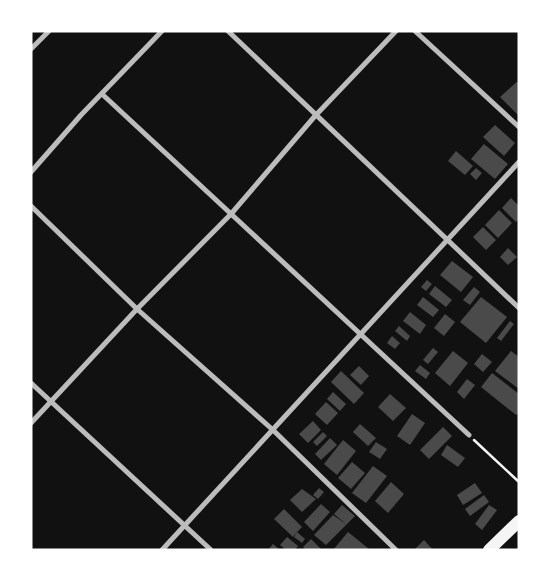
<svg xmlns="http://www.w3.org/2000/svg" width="550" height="581" viewBox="0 0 550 581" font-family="'Source Sans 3',sans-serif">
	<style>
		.building { fill: #4a4a4a }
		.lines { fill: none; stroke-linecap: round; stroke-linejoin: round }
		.path { stroke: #f5f5f5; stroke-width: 2.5 }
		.minor { stroke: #bcbcbc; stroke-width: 5 }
		.trunk { stroke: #f5f5f5; stroke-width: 12 }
	</style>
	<rect width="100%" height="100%" fill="#111"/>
	<!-- building -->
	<g class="building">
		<path d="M519,80V116L500,97Z"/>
		<path d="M495,125L515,143L504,156L483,137Z"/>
		<path d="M484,144L508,164L495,179L471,159Z"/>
		<path d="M456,151L473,166L465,175L448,161Z"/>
		<path d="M476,168L482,173L476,180L470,174Z"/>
		<path d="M511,198L519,206V219L516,222L502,208Z"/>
		<path d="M499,210L512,223L498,238L485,225Z"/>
		<path d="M483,227L496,240L486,250L473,237Z"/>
		<path d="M508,248L517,257L508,265L500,257Z"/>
		<path d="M452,261L473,277L461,292L440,275Z"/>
		<path d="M427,280L432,284L426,291L421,287Z"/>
		<path d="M435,286L452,300L446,307L429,294Z"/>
		<path d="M474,287L480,292L470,305L463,300Z"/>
		<path d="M423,297L439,310L433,317L417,305Z"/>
		<path d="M481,297L507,317L486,343L460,322Z"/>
		<path d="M410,312L426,325L420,334L403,321Z"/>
		<path d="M445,314L455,322L444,336L434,328Z"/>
		<path d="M510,321L514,324L501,341L497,338Z"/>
		<path d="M399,326L410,336L407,341L395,331Z"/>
		<path d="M392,336L400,343L395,349L387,343Z"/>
		<path d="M433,348L438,352L428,364L423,360Z"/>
		<path d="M453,351L468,363L450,386L435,373Z"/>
		<path d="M511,351L519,357V389L495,371Z"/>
		<path d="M482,354L492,362L483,372L474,364Z"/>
		<path d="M420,365L430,373L426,379L415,371Z"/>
		<path d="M359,366L369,376L361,385L350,375Z"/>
		<path d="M341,371L364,393L354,404L331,382Z"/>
		<path d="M492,373L519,394V413L516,415L481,387Z"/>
		<path d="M467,379L475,385L464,399L457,392Z"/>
		<path d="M333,392L346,404L340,411L327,399Z"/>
		<path d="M390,394L406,408L393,421L378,407Z"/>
		<path d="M326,402L338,413L327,425L315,414Z"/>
		<path d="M412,414L425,423L410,445L397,436Z"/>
		<path d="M313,421L321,430L308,443L299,434Z"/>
		<path d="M360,424L376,438L368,446L353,432Z"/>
		<path d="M443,427L452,436L429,459L420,450Z"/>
		<path d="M323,432L327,436L317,446L313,442Z"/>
		<path d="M330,438L337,445L321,460L315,454Z"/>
		<path d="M343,440L356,451L337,475L324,464Z"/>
		<path d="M376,442L387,449L380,459L369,452Z"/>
		<path d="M447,445L465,458L458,467L441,455Z"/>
		<path d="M352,462L365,473L351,489L338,478Z"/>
		<path d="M373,466L387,476L366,503L352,493Z"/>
		<path d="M391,482L404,494L388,513L375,501Z"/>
		<path d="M475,483L482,493L463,505L457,495Z"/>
		<path d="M319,488L324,492L318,499L313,495Z"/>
		<path d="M302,489L316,499L302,512L290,500Z"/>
		<path d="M484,495L489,502L470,516L465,509Z"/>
		<path d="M321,504L330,512L313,531L304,522Z"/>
		<path d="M342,505L355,516L326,545L314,535L333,515L346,524L334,514Z"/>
		<path d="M489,505L497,510L482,530L475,524Z"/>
		<path d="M284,509L302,527L297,532L305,539L302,543L294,537L297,532L293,537L274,519Z"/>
		<path d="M348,532L364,545L370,550H333Z"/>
		<path d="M287,537L298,546L295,550H286L280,545Z"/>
		<path d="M311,539L321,549L320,550H306L303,547Z"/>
		<path d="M424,540L433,550H414Z"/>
		<path d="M273,544L280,550H268Z"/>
	</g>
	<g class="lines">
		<!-- path -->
		<path class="path" d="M474,440L519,482"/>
		<!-- minor -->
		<g class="minor">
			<path d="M228,31L519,308"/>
			<path d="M415,31L519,127"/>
			<path d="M31,49L49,31"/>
			<path d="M102,94L469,435"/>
			<path d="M31,172L81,115L162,31"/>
			<path d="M31,206L137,309L273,430L396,550"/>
			<path d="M31,383L211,550"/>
			<path d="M31,423L137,309L231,214L315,116L396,31"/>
			<path d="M162,550L519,162"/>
		</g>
		<!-- trunk -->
		<path class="trunk" d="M489,550L519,521"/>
	</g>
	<!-- border -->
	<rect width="550" height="581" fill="none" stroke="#ffffff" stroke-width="65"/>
</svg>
